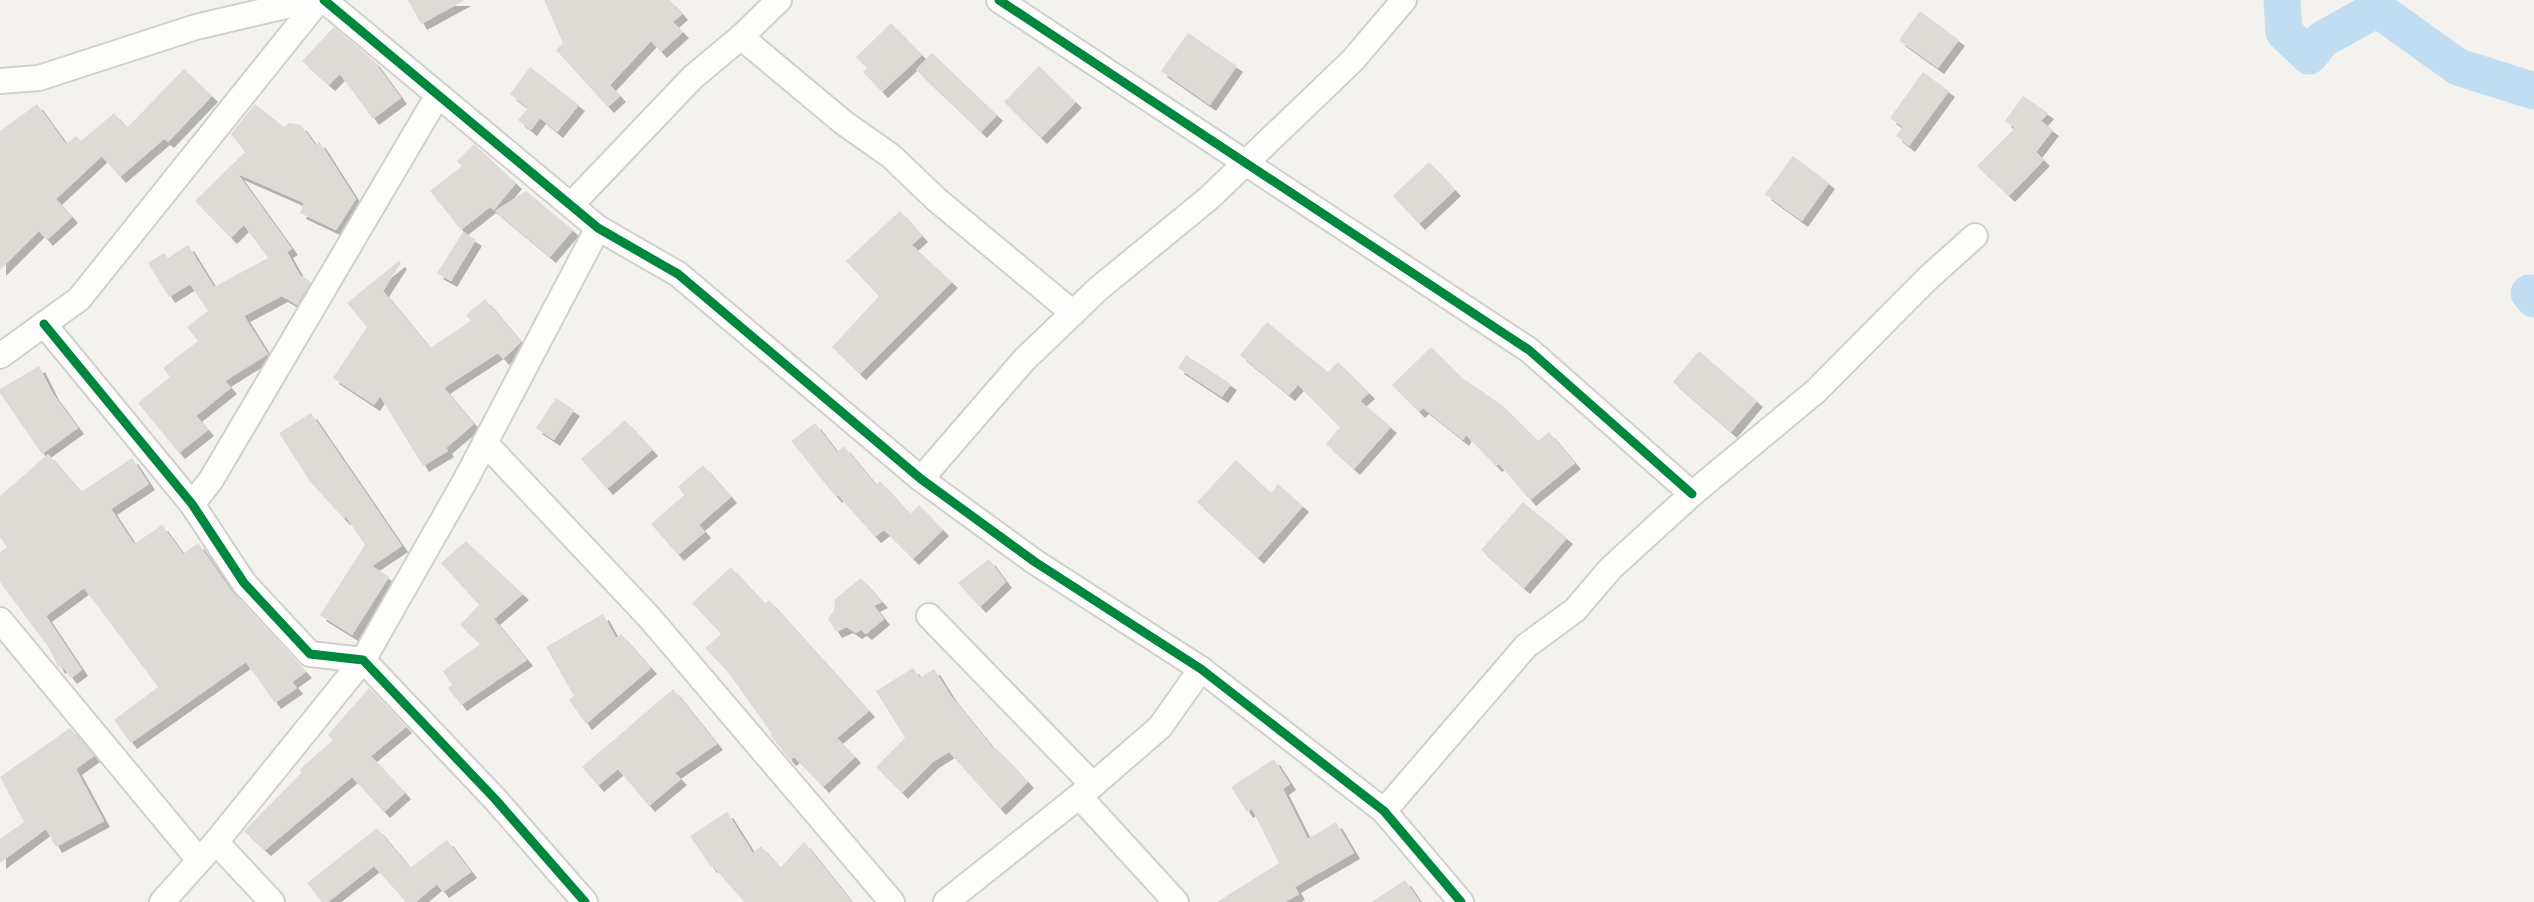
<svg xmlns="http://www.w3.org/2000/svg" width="2534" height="902" viewBox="0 0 2534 902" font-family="'Open Sans',sans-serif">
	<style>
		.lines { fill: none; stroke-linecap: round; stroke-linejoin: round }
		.river { stroke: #c0ddf1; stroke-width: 37 }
		.building { fill: #dedbd6; filter: url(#shadow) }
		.street-casing { stroke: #d2d0cb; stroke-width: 28 }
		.street { stroke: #fdfdfc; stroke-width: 24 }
		.cycleway-casing { stroke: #fff; stroke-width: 13 }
		.cycleway { stroke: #00873e; stroke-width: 9 }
	</style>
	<defs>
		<filter id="shadow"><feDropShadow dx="6" dy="6" stdDeviation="0" flood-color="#0004"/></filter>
	</defs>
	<rect width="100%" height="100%" fill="#f4f2ee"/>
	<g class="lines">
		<!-- river -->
		<g class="river">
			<path d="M2282,0L2284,32L2309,56L2323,39L2377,9L2458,67L2534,91"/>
			<path d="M2534,293H2529L2534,299"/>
		</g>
	</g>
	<!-- building -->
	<g class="building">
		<path d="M408,0H465L421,24Z"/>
		<path d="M544,0H670L682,14L673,22L683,32L661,52L651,41L610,85L620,96L608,107L556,50L563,43Z"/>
		<path d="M1920,11L1959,40L1938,68L1899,40Z"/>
		<path d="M891,23L922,55L882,92L863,72L867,68L856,57Z"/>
		<path d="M334,27L374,61L401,98L373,119L340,74L329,85L302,61Z"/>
		<path d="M1188,33L1237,66L1210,105L1161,71Z"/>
		<path d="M932,53L997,115L981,132L916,70Z"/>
		<path d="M1039,66L1076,102L1041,138L1004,102Z"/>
		<path d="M530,67L579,105L557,132L540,118L531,130L518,120L528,108L510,94Z"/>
		<path d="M184,69L212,96L168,142L164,139L120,177L102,156L56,199L72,217L47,240L39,231L0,270V131L37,104L66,144L76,136L81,141L114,113L127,128Z"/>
		<path d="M1923,72L1949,91L1909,146L1896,136L1903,127L1890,118Z"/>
		<path d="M2023,96L2048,113L2041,121L2053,130L2036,152L2044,160L2009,196L1977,166L2015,128L2005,121Z"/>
		<path d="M255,104L284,127L289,123L301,125L316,146L319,141L356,199L336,230L300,213L304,203L238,174L292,249L287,252L300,275L311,282L297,305L282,296L244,316L268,354L225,381L231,388L196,416L208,430L179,453L138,403L170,377L163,368L198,341L187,327L208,311L190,284L169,297L148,263L164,253L168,258L188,245L214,287L268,258L244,225L231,238L195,201L245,152L231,134Z"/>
		<path d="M474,144L516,183L494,210L490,207L461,230L430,191L462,166L457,161Z"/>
		<path d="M1793,156L1829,183L1802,221L1765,194Z"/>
		<path d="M1429,162L1455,190L1419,224L1393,196Z"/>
		<path d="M526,191L573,230L550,257L495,211Z"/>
		<path d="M900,211L922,236L912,245L952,282L860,374L832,347L879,296L846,261Z"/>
		<path d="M463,232L476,240L451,281L437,273Z"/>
		<path d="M399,261L401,263L383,291L430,348L471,321L466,315L485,299L521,342L503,359L498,353L444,388L474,424L446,448L448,451L423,466L380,396L374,405L333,378L367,327L347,303Z"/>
		<path d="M1267,322L1328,372L1338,362L1369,393L1360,401L1391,427L1354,469L1326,444L1340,427L1298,385L1289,395L1240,355Z"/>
		<path d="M1431,347L1461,377L1502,405L1538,441L1549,432L1575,463L1530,500L1499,464L1496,466L1466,435L1463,440L1423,408L1419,412L1392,385Z"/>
		<path d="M1699,351L1757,401L1731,432L1673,382Z"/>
		<path d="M1186,355L1231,384L1222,397L1178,368Z"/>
		<path d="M39,366L53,394L78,428L42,454L0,393V389Z"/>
		<path d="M556,398L574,410L554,440L536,428Z"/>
		<path d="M311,413L402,546L372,566L389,577L352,635L320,615L365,545L346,517L344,519L309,480L279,433Z"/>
		<path d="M625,420L652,450L607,489L581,459Z"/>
		<path d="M815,423L837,452L844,446L876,485L880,481L910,514L919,505L943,530L913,559L884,530L875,537L838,495L836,497L791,441Z"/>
		<path d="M48,454L81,492L132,458L149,484L111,509L134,544L162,525L183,554L198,543L233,593L306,672L292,682L297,688L275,703L246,662L131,743L114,720L158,687L84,588L46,616L82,670L71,678L62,666L59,668L49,648L0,582V552L7,547L0,537V496Z"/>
		<path d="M1236,460L1271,493L1278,484L1303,506L1258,558L1197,502Z"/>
		<path d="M703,465L731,497L699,525L705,532L678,555L651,524L684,495L678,487Z"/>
		<path d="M1523,502L1567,538L1524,588L1481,550Z"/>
		<path d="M466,541L523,594L494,619L527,660L461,705L448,688L452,685L443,671L480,644L460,625L479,605L441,563Z"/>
		<path d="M989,559L1006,582L980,607L958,583Z"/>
		<path d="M731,567L765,604L769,600L869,711L837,738L855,757L823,787L794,757L790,760L770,735L772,734L728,672L705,648L721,634L692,603Z"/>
		<path d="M861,578L882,602L874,606L884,619L866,634L861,630L856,633L847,627L836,632L828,619L834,610L835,599Z"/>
		<path d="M603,614L616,638L621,634L651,668L586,724L569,700L574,696L546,647Z"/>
		<path d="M913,668L920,678L934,669L951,696L995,750L997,749L1028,782L1000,809L949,752L933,762L902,793L876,767L905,738L876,691Z"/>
		<path d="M369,688L406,727L371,756L405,793L384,812L352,777L265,850L244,831L302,772L299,770L333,740L328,735Z"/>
		<path d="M673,689L717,744L675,773L681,779L649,806L618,769L598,786L582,767Z"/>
		<path d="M70,728L94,756L76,769L104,821L56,847L46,829L0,863V839L24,822L0,777Z"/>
		<path d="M1274,759L1290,784L1283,789L1308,839L1336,822L1354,853L1295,887L1299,894L1285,902H1217L1279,863L1252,809L1247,812L1231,787Z"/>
		<path d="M727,812L753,853L761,846L780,868L804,842L852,902H744L713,866L711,867L690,836Z"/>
		<path d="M377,828L410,868L447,840L471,872L443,892L437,884L416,902H406L374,866L328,902H322L307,883Z"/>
		<path d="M1405,880L1420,902H1372Z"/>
	</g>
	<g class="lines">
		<!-- street casing -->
		<g class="street-casing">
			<g id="street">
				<path d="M324,0L598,228L678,274L921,479L1035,562L1201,669L1384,811L1461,902"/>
				<path d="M999,0L1529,350L1692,494"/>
				<path d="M741,37L844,123L891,156L937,200L1073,313"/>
				<path d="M0,81L39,78L196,27L311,0"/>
				<path d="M571,205L693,77L741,37L779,0"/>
				<path d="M44,324L192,504L244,583L310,654L363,660L495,799L585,902"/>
				<path d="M0,356L79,299L319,0"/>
				<path d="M485,443L649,617L892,902"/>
				<path d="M921,479L1024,360L1098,289L1209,198L1353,60L1404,0"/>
				<path d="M192,504L211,480L438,95"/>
				<path d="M929,616L1093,785"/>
				<path d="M0,620L199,860"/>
				<path d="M1079,796L1176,902"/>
				<path d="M1384,811L1526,646L1575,610L1611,568L1692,494L1816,391L1928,278L1975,236"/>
				<path d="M216,842L272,902"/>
				<path d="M162,902L216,842L363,660L465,481L598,228"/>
				<path d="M946,902L1093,785L1160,727L1201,669"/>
			</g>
		</g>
		<!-- street -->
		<use href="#street" class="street"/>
		<!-- cycleway casing -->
		<g class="cycleway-casing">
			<g id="cycleway">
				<path d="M324,0L598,228L678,274L921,479L1035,562L1201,669L1384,811L1461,902"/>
				<path d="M999,0L1529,350L1692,494"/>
				<path d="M44,324L192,504L244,583L310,654L363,660L495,799L585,902"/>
			</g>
		</g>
		<!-- cycleway -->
		<use href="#cycleway" class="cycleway"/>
	</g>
</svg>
